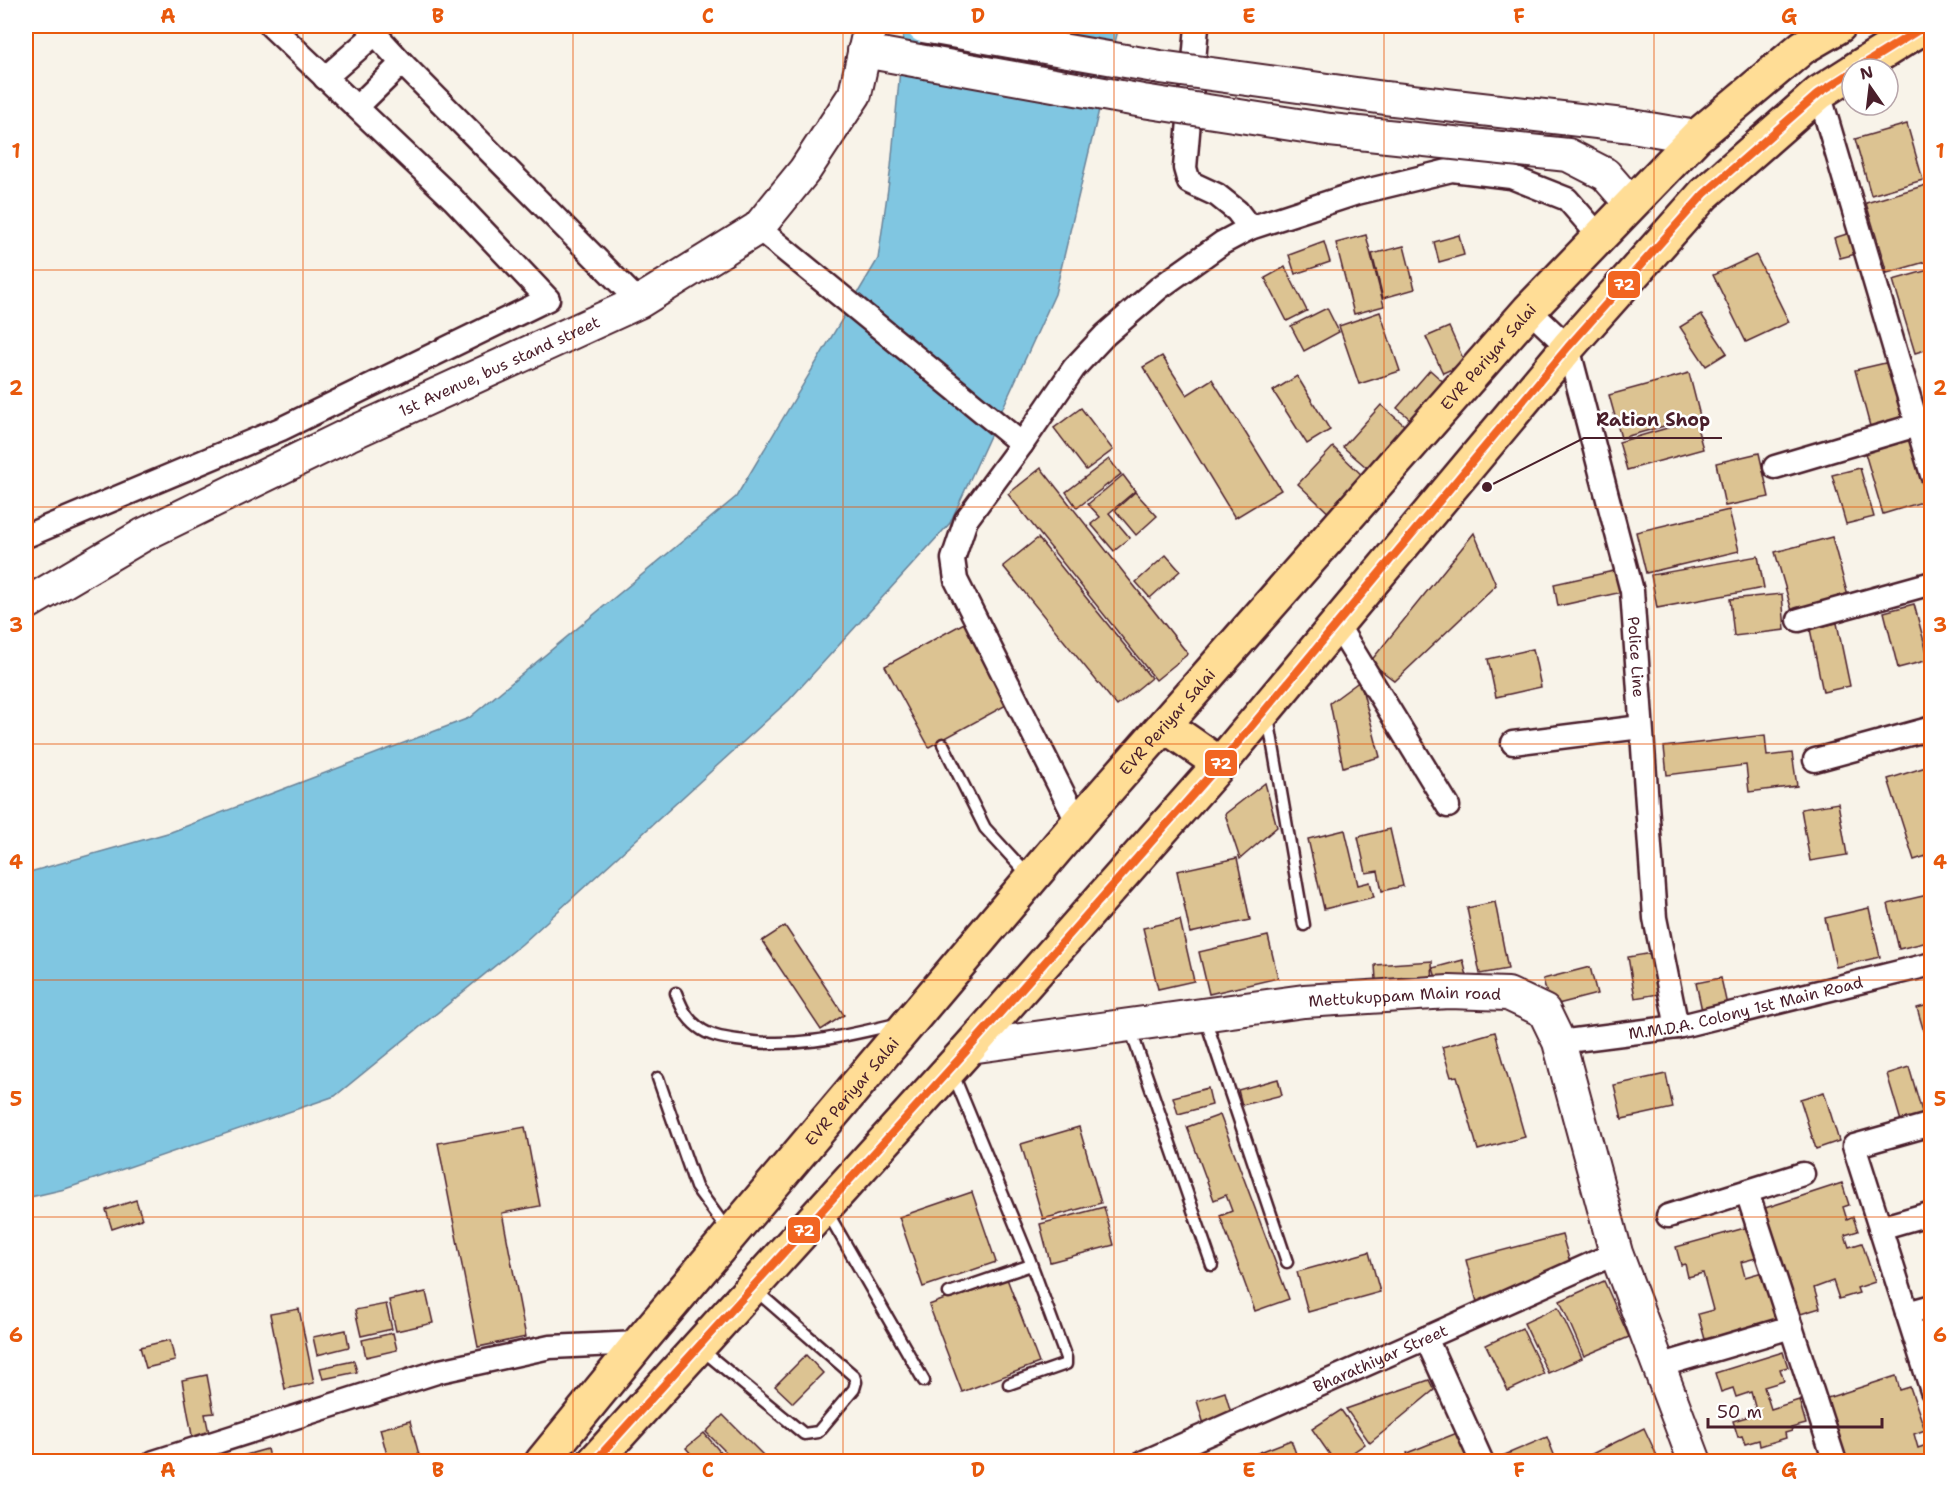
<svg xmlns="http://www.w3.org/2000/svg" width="1957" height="1487" viewBox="0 0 1957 1487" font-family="'Shantell Sans',sans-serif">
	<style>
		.water { fill: #80c6e1; stroke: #6a8398; stroke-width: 1.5 }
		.building { fill: #dcc392; stroke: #4a1f2b; stroke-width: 1.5 }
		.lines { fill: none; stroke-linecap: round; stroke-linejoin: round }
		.lane-casing { stroke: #4a1f2b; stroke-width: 15 }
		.street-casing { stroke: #4a1f2b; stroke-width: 27 }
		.secondary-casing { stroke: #4a1f2b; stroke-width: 36 }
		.primary-casing { stroke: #4a1f2b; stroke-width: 38 }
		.lane { stroke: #fff; stroke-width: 10 }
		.street { stroke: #fff; stroke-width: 22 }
		.secondary { stroke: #fff; stroke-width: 32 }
		.primary { stroke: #ffdd96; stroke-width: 33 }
		.secondary-bridge-casing { stroke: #4a1f2b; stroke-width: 36; stroke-linecap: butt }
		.secondary-bridge { stroke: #fff; stroke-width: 32 }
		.bus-1-casing { stroke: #fff; stroke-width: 12 }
		.bus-1 { stroke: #f26522; stroke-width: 8 }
		.grid { fill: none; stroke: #e8590c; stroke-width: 1.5; stroke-opacity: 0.55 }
		.labels { text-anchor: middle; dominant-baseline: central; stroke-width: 5; stroke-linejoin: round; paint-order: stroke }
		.street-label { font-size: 16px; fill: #4a1f2b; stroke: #fff }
		.leader { fill: none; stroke: #4a1f2b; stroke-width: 2 }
		.callout-dot { fill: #4a1f2b; stroke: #fff; stroke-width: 2 }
		.callout-label { font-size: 18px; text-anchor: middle; font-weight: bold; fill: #4a1f2b; stroke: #fff; stroke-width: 5; stroke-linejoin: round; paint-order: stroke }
		.line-badge { stroke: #fff; stroke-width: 2 }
		.badge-label { font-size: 16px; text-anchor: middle; font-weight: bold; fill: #fff }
		.neatline { fill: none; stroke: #e8590c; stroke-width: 2 }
		.grid-label { font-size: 20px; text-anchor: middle; font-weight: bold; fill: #e8590c }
	</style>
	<rect width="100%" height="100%" fill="#f8f3e9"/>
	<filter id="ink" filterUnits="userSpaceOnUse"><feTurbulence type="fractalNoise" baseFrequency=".0167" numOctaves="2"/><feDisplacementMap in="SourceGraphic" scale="12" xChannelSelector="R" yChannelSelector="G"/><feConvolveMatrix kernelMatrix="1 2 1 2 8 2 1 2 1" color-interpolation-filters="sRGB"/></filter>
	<g filter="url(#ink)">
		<!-- water -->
		<path class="water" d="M904,26H1119L1055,294L950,523L789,700L522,944L335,1096L65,1189L26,1198V873L171,832L469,718L736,497L878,259L891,167Z"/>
		<!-- building -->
		<g class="building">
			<path d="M1907,124L1923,180L1871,195L1855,139Z"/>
			<path d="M1926,185L1932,204V260L1887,273L1866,203Z"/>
			<path d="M1850,233L1856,254L1840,258L1834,238Z"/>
			<path d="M1366,235L1384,306L1354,314L1336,243Z"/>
			<path d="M1459,235L1464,255L1439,262L1434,242Z"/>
			<path d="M1324,242L1330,262L1295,274L1289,255Z"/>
			<path d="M1404,246L1415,289L1383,298L1372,254Z"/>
			<path d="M1756,255L1789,322L1746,342L1713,275Z"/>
			<path d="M1285,267L1307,311L1287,321L1265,278Z"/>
			<path d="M1932,269V348L1915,353L1893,280Z"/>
			<path d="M1327,308L1339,332L1304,351L1291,326Z"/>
			<path d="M1380,312L1400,371L1359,384L1339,326Z"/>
			<path d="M1701,314L1727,353L1706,366L1680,327Z"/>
			<path d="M1449,327L1465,363L1443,373L1426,337Z"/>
			<path d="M1162,356L1187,395L1212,379L1281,490L1235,518L1143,367Z"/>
			<path d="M1894,361L1909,420L1871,430L1855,370Z"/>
			<path d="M1430,370L1448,386L1415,423L1397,408Z"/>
			<path d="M1689,373L1700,416L1621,438L1609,395Z"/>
			<path d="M1297,376L1330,430L1307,444L1273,391Z"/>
			<path d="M1381,405L1411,431L1373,473L1343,447Z"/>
			<path d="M1081,408L1113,450L1086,470L1054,428Z"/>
			<path d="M1695,420L1703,449L1627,470L1619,442Z"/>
			<path d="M1916,438L1932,491V499L1883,514L1865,453Z"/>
			<path d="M1333,447L1369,482L1334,518L1298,484Z"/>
			<path d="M1759,453L1769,497L1725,506L1716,463Z"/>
			<path d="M1109,459L1121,474L1077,508L1066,492Z"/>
			<path d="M1041,468L1188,654L1156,680L1008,494Z"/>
			<path d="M1860,468L1874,517L1846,524L1832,475Z"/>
			<path d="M1123,475L1135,491L1109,513L1130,538L1114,551L1091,524L1100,517L1088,504Z"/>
			<path d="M1135,492L1157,516L1136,535L1115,510Z"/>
			<path d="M1729,510L1739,551L1646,573L1636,532Z"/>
			<path d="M1474,533L1496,585L1395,681L1370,662Z"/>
			<path d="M1832,537L1848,596L1792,611L1775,552Z"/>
			<path d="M1038,538L1151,678L1117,706L1003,566Z"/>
			<path d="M1166,555L1180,571L1150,598L1136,582Z"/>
			<path d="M1758,556L1764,588L1657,608L1651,575Z"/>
			<path d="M1623,569L1627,591L1558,606L1554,584Z"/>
			<path d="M1782,594L1785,630L1734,636L1730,599Z"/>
			<path d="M1914,604L1929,660L1898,668L1884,612Z"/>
			<path d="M966,622L1010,703L929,747L885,666Z"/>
			<path d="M1837,623L1850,686L1823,692L1810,629Z"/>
			<path d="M1932,628V653L1925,629Z"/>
			<path d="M1533,649L1541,687L1496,697L1488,659Z"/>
			<path d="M1360,681L1380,757L1343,767L1330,703Z"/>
			<path d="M1765,735L1767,756L1792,753L1797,786L1749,792L1746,765L1667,775L1664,747Z"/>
			<path d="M1932,765V854L1914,860L1888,779Z"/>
			<path d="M1265,783L1277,827L1240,859L1225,814Z"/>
			<path d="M1838,803L1847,855L1810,861L1801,809Z"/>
			<path d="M1390,829L1403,886L1382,891L1378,871L1366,873L1358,837Z"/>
			<path d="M1345,830L1358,885L1370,882L1374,897L1324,909L1308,839Z"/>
			<path d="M1237,858L1250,920L1190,933L1177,871Z"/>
			<path d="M1932,894V941L1899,949L1888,904Z"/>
			<path d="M1495,902L1508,969L1480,974L1467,908Z"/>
			<path d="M1869,908L1880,957L1836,967L1825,918Z"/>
			<path d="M1180,920L1194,981L1158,989L1143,928Z"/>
			<path d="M785,926L844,1015L821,1030L762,941Z"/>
			<path d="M1268,936L1278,978L1209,994L1199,952Z"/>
			<path d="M1652,953L1659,994L1635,998L1628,957Z"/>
			<path d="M1463,960L1468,980L1439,988L1433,968Z"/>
			<path d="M1432,961L1433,991L1377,994L1375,965Z"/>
			<path d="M1590,967L1597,994L1550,1006L1543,979Z"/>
			<path d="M1721,978L1728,1010L1703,1015L1696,983Z"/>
			<path d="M1932,1004V1056H1931L1917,1008Z"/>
			<path d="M1495,1032L1525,1137L1478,1150L1457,1076L1451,1077L1442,1047Z"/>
			<path d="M1909,1067L1925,1122L1903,1128L1887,1074Z"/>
			<path d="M1666,1074L1673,1108L1622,1119L1614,1085Z"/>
			<path d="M1278,1079L1282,1095L1242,1105L1238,1090Z"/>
			<path d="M1208,1088L1212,1105L1178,1114L1173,1097Z"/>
			<path d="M1824,1092L1839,1141L1816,1149L1800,1099Z"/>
			<path d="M1220,1115L1289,1299L1255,1311L1220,1216L1232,1211L1226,1195L1214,1200L1187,1127Z"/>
			<path d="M525,1127L540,1206L502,1213L526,1337L478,1347L438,1143Z"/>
			<path d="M1079,1127L1101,1203L1043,1219L1021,1144Z"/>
			<path d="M1842,1183L1849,1205L1843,1207L1847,1220L1853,1217L1858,1231L1845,1235L1849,1247L1862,1243L1875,1282L1857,1288L1859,1293L1839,1299L1833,1281L1814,1288L1820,1308L1794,1316L1759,1210Z"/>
			<path d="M972,1192L996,1262L923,1287L899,1217Z"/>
			<path d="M136,1200L142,1219L112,1229L106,1210Z"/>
			<path d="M1104,1207L1114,1245L1050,1262L1040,1224Z"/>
			<path d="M1752,1226L1760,1257L1741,1262L1745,1277L1766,1271L1777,1319L1724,1334L1725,1338L1706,1343L1698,1314L1713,1310L1703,1273L1688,1277L1685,1264L1681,1265L1676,1247Z"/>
			<path d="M1562,1235L1571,1266L1479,1310L1466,1260Z"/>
			<path d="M1369,1252L1380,1292L1308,1312L1297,1272Z"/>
			<path d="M1006,1276L1039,1363L962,1392L929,1305Z"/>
			<path d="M1604,1281L1629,1337L1584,1356L1560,1301Z"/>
			<path d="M426,1292L433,1323L396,1331L389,1300Z"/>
			<path d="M386,1304L392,1329L361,1336L355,1310Z"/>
			<path d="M1558,1307L1582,1358L1548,1373L1524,1323Z"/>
			<path d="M299,1309L314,1383L285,1389L270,1314Z"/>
			<path d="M1522,1328L1544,1374L1508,1391L1486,1345Z"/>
			<path d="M346,1330L349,1347L317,1355L313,1337Z"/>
			<path d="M393,1333L397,1350L366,1357L362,1340Z"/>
			<path d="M170,1340L175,1361L146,1368L140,1347Z"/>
			<path d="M1783,1352L1788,1367L1780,1369L1784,1381L1764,1387L1771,1409L1799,1400L1806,1424L1791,1428L1792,1431L1785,1433L1786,1438L1760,1446L1759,1440L1745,1444L1742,1436L1738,1437L1733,1421L1757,1414L1751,1392L1736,1397L1733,1388L1721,1392L1715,1373Z"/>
			<path d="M806,1355L823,1373L793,1403L775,1386Z"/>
			<path d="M354,1361L357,1372L323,1379L320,1368Z"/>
			<path d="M207,1375L214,1413L205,1414L210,1438L193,1441L182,1380Z"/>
			<path d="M1896,1376L1900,1390L1910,1387L1925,1430L1914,1434L1918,1448L1929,1444L1932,1462H1841L1821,1400Z"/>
			<path d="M1429,1380L1434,1390L1370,1443L1346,1409Z"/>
			<path d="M1225,1392L1233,1420L1205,1428L1197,1401Z"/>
			<path d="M1341,1410L1365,1444L1339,1462H1335L1312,1429Z"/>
			<path d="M723,1415L770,1462H736L706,1432Z"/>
			<path d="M410,1421L419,1455L389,1462L380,1429Z"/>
			<path d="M1644,1428L1659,1460L1656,1462H1576Z"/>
			<path d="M704,1433L729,1462H698L686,1448Z"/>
			<path d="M1457,1433L1468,1462H1410L1407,1453Z"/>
			<path d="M1547,1437L1557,1462H1502L1500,1457Z"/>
			<path d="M1291,1440L1299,1462H1258L1255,1454Z"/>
			<path d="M267,1449L270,1462H244L242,1456Z"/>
		</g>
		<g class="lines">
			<!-- lane casing -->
			<g class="lane-casing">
				<g id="lane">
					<path d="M1268,717L1304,925"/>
					<path d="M943,744L985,828L1029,876"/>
					<path d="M676,993C681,1006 686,1018 698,1027C709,1036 723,1038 737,1040C794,1049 841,1037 896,1024"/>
					<path d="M1205,1018L1287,1262"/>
					<path d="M1130,1028L1212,1265"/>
					<path d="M953,1074L1029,1258L1066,1358V1364L1009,1384"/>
					<path d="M658,1078L696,1187L729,1232"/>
					<path d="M826,1210L924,1381"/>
					<path d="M949,1293L1031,1265"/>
					<path d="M701,1349L804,1434L818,1432L854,1389L856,1382L854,1376L754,1289"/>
				</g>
			</g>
			<!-- street casing -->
			<g class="street-casing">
				<g id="street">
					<path d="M368,26L402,63L639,302"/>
					<path d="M1197,26L1185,168L1189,182L1217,195L1237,211L1250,228"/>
					<path d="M325,78L376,33"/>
					<path d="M1819,93L1932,475"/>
					<path d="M357,107L402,63"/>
					<path d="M758,228L1022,444"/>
					<path id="s1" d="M1529,310L1568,347L1632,591L1655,918L1677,1027"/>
					<path d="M1775,467L1917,425"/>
					<path d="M26,536L281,429L548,299L453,199L271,26"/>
					<path d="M1799,620L1932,583"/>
					<path d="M1336,623L1448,806"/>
					<path d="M1513,743L1641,727"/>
					<path d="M1815,760L1932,728"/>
					<path d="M1078,823L956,580L953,559L966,520L1022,444L1074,368L1105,335L1159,288L1222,243L1250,228L1357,193L1452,170L1511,177L1567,199L1600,237"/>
					<path id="s2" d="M1559,1042L1677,1027L1932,964"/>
					<path d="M1932,1124L1854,1146L1932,1391"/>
					<path d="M1747,1192L1835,1462"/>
					<path d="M1668,1216L1803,1174"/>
					<path d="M1880,1228L1932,1213"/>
					<path d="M1907,1313L1932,1306"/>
					<path d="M1426,1338L1482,1462"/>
					<path d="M1659,1366L1791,1327"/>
					<path d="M154,1462L440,1371L550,1347L639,1343"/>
					<path id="s3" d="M1144,1462L1426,1338L1616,1253"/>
				</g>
			</g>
			<!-- secondary casing -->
			<g class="secondary-casing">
				<g id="secondary">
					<path d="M864,51L919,61"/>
					<path d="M1632,126L1696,137"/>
					<path d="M1605,174L1631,204"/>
					<path id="s4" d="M26,604L143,535L348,435L639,302L758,228L805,170L855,94L870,26"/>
					<path id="s5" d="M970,1047L1304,1001L1449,992L1508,994L1544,1011L1559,1042L1616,1253L1695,1462"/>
				</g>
			</g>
			<!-- primary casing -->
			<g class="primary-casing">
				<g id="primary">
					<path d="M1856,69L1925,26"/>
					<path d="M1164,725L1220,764"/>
					<path id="s6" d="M542,1462L639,1343L1078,823L1529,310L1696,137L1803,47L1839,26"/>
					<path d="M594,1462L970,1047L1220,764L1568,347L1704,194L1819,93L1852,72"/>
				</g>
			</g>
			<!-- lane -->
			<use href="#lane" class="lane"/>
			<!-- street -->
			<use href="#street" class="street"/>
			<!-- secondary -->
			<use href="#secondary" class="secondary"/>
			<!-- primary -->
			<use href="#primary" class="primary"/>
			<!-- secondary-bridge casing -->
			<g class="secondary-bridge-casing">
				<g id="secondary-bridge">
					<path d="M923,26L1160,67L1385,98L1632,126"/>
					<path d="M919,61L1143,101L1330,130L1568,155L1605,174"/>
				</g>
			</g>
			<!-- secondary-bridge -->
			<use href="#secondary-bridge" class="secondary-bridge"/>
			<!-- bus-1 casing -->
			<g class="bus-1-casing">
				<g id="bus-1">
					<path d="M1856,69L1925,26"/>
					<path d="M594,1462L970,1047L1220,764L1568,347L1704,194L1819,93L1852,72"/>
				</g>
			</g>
			<!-- bus-1 -->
			<use href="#bus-1" class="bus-1"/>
		</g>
	</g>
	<!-- grid -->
	<path class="grid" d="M303,26V1462M573,26V1462M843,26V1462M1114,26V1462M1384,26V1462M1654,26V1462M26,270H1932M26,507H1932M26,744H1932M26,980H1932M26,1217H1932"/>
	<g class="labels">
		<!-- street labels -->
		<g class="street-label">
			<text stroke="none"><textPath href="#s6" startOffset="1455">EVR Periyar Salai</textPath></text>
			<text stroke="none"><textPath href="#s4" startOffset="530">1st Avenue, bus stand street</textPath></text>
			<text stroke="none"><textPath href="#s1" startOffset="372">Police Line</textPath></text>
			<text stroke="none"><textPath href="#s6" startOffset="969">EVR Periyar Salai</textPath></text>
			<text stroke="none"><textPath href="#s5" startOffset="438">Mettukuppam Main road</textPath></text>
			<text stroke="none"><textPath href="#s2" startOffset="190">M.M.D.A. Colony 1st Main Road</textPath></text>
			<text stroke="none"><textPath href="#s6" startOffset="483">EVR Periyar Salai</textPath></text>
			<text stroke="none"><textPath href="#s3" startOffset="258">Bharathiyar Street</textPath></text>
		</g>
	</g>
	<!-- callouts -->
	<path class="leader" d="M1487 487L1584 438H1722"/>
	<circle class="callout-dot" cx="1487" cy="487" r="6"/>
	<g class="callout-label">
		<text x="1653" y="426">Ration Shop</text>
	</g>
	<g class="line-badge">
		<rect x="1607" y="270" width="34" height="29" rx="6" fill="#f26522"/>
		<rect x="1204" y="749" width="34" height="28" rx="6" fill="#f26522"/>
		<rect x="787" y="1216" width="34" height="28" rx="6" fill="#f26522"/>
	</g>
	<g class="badge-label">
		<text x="1624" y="290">72</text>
		<text x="1221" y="769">72</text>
		<text x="804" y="1236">72</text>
	</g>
	<!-- margin -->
	<rect width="1957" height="1487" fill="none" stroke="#fff" stroke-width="66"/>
	<!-- north arrow -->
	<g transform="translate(1870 87) rotate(346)"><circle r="28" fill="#ffffff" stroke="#b7a5aa" stroke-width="1.5"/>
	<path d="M0-4.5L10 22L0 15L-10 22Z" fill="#4a1f2b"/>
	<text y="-9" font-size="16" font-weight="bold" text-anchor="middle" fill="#4a1f2b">N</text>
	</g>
	<!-- scale -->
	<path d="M1708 1418v9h174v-9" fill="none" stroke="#4a1f2b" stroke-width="3"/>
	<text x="1717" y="1418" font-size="18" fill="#4a1f2b" stroke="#ffffff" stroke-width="4.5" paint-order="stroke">50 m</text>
	<rect x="33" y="33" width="1891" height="1421" class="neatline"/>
	<g class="grid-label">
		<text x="168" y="23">A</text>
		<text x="438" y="23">B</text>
		<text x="708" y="23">C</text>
		<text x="978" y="23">D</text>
		<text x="1249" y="23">E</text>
		<text x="1519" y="23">F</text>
		<text x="1789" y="23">G</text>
		<text x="16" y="158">1</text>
		<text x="1940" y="158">1</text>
		<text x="16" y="395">2</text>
		<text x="1940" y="395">2</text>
		<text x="16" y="632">3</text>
		<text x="1940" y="632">3</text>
		<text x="16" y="869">4</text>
		<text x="1940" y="869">4</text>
		<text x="16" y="1106">5</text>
		<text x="1940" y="1106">5</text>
		<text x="16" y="1342">6</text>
		<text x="1940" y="1342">6</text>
		<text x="168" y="1477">A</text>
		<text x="438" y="1477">B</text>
		<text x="708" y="1477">C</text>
		<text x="978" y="1477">D</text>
		<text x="1249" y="1477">E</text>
		<text x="1519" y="1477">F</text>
		<text x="1789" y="1477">G</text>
	</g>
</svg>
